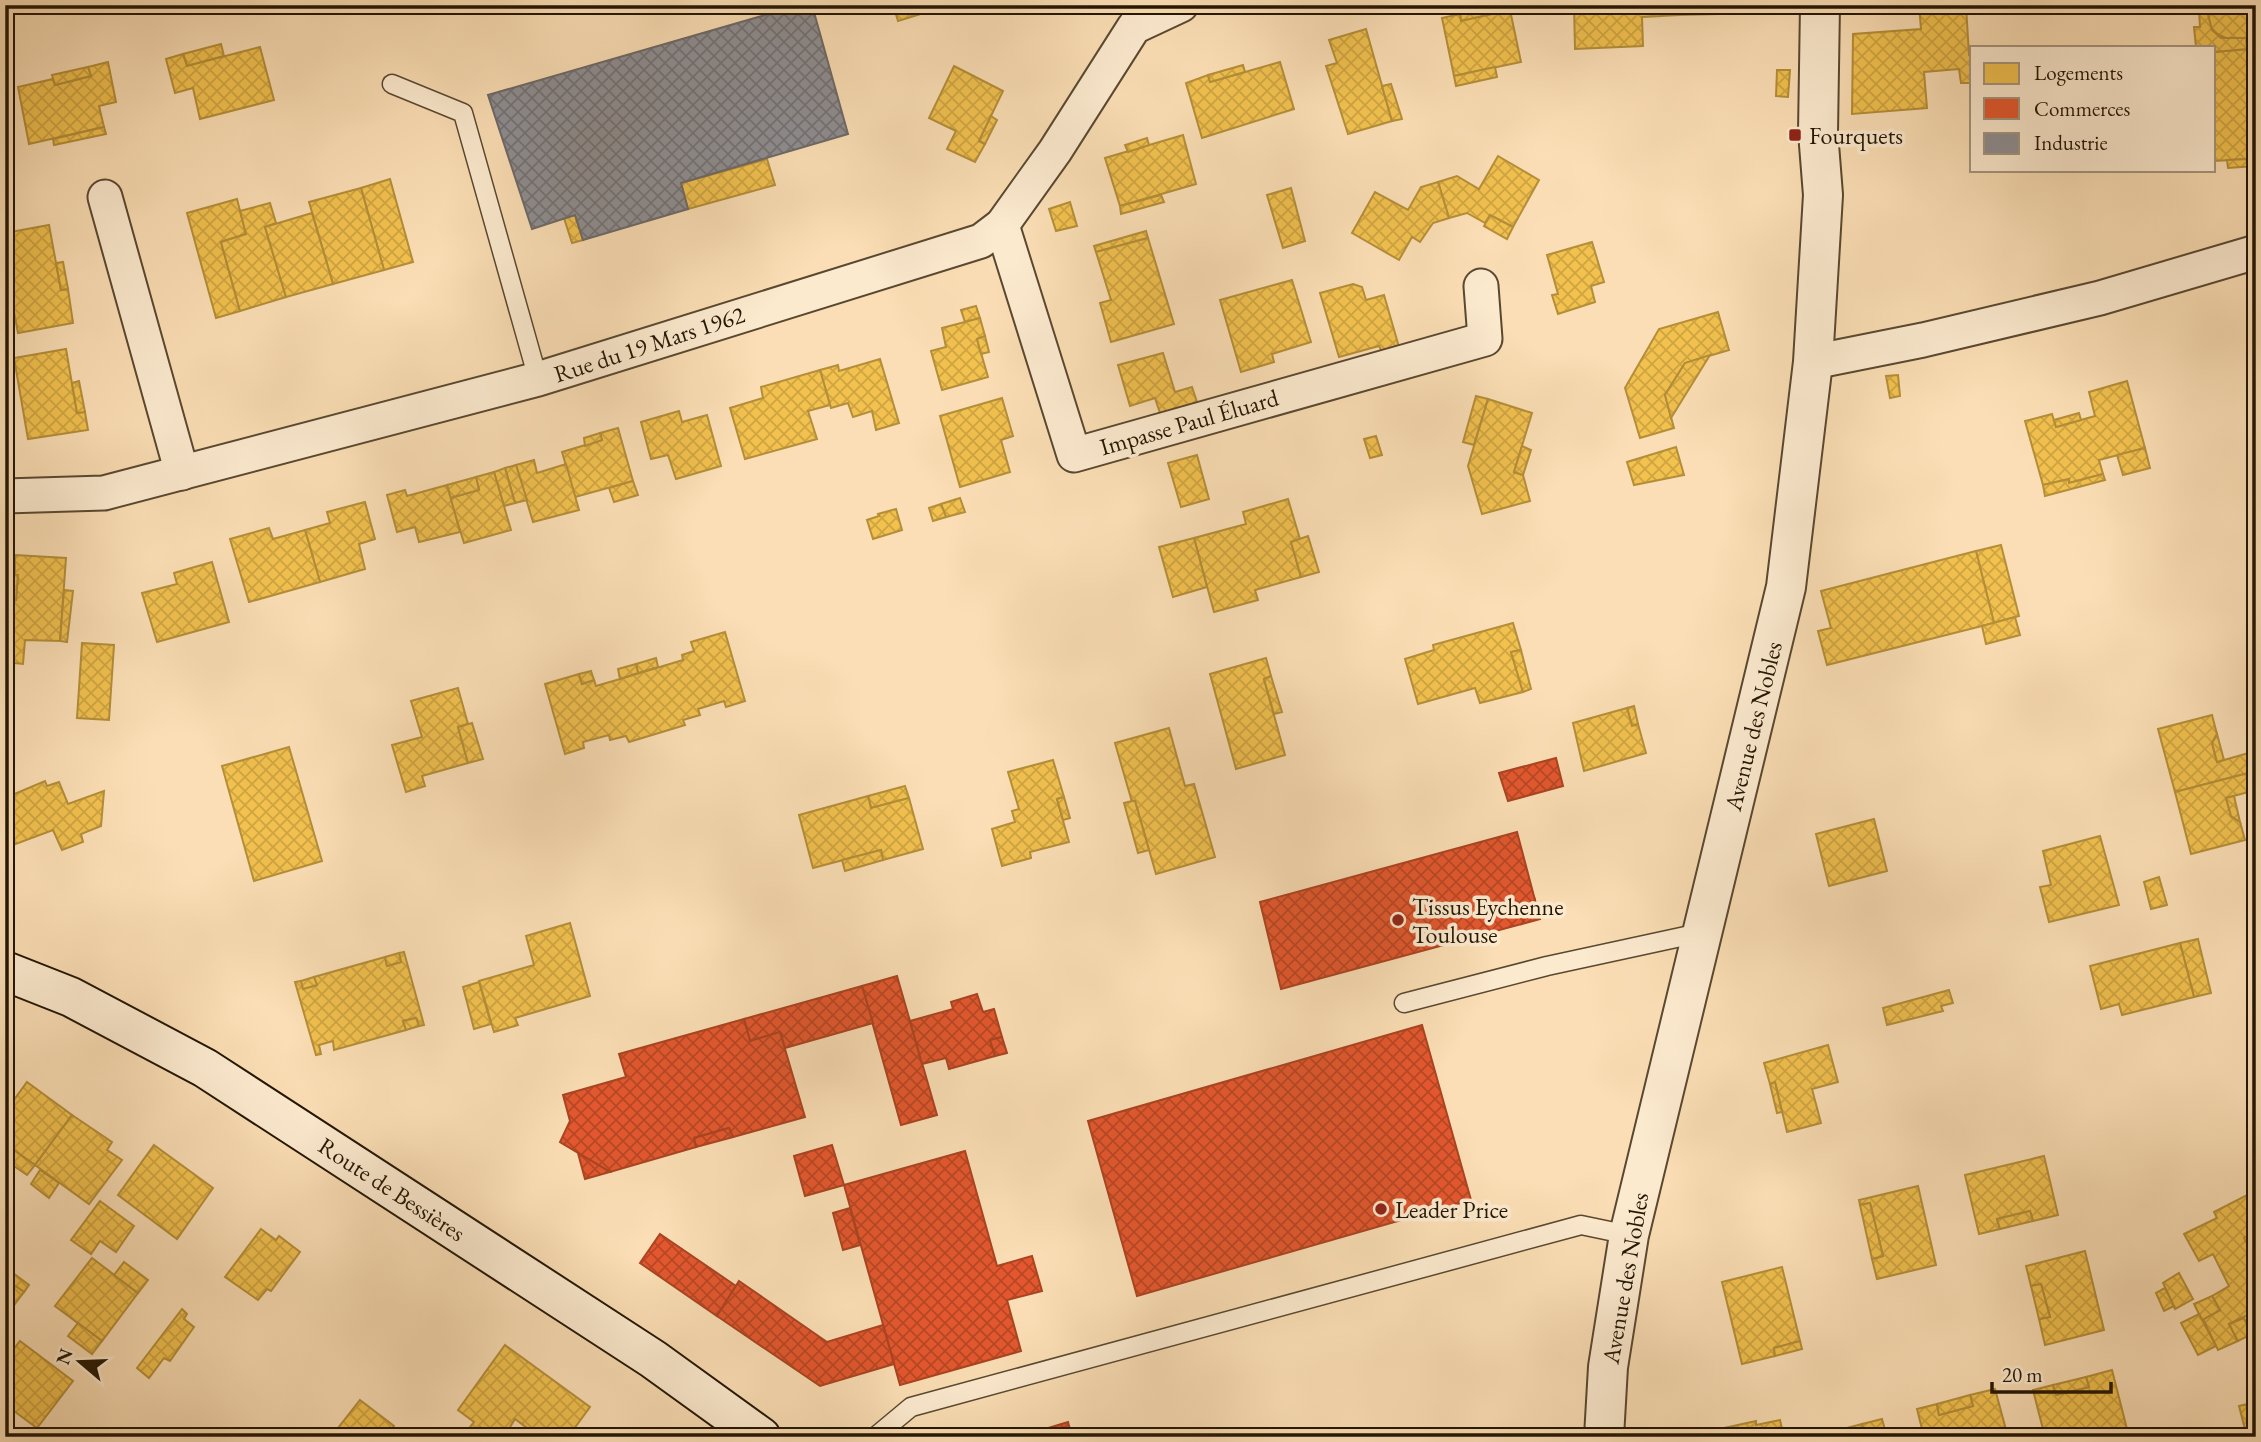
<svg xmlns="http://www.w3.org/2000/svg" width="2261" height="1442" viewBox="0 0 2261 1442" font-family="'EB Garamond',serif">
	<style>
		.homes { fill: url(#homes-cross-hatch); stroke: #b48e38; stroke-width: 2 }
		.shops { fill: url(#shops-cross-hatch); stroke: #aa4421; stroke-width: 2 }
		.industry { fill: url(#industry-cross-hatch); stroke: #6d6967; stroke-width: 2 }
		.lines { fill: none; stroke-linecap: round; stroke-linejoin: round }
		.service-casing { stroke: #594830; stroke-width: 21 }
		.minor-casing { stroke: #594830; stroke-width: 37 }
		.tertiary-casing { stroke: #594830; stroke-width: 42 }
		.secondary-casing { stroke: #231603; stroke-width: 42 }
		.service { stroke: #fceacf; stroke-width: 18 }
		.minor { stroke: #fceacf; stroke-width: 33 }
		.tertiary { stroke: #fceacf; stroke-width: 38 }
		.secondary { stroke: #fceacf; stroke-width: 38 }
		.poi-dot { fill: #8f2418; stroke: #fceacf; stroke-width: 2.5 }
		.labels { text-anchor: middle; dominant-baseline: central; stroke-width: 7; stroke-linejoin: round; paint-order: stroke }
		.poi-label { font-size: 24px; fill: #231603; stroke: #fceacf; text-anchor: start }
		.street-label { font-size: 24px; fill: #231603; stroke: #fceacf }
	</style>
	<defs>
		<pattern id="homes-cross-hatch" width="8" height="8" patternUnits="userSpaceOnUse" patternTransform="scale(1.75)"><rect width="8" height="8" fill="#f2c14e"/><path d="M0 0l8 8M0 8l8-8" fill="none" stroke="#cfa542"/></pattern>
		<pattern id="shops-cross-hatch" width="8" height="8" patternUnits="userSpaceOnUse" patternTransform="scale(1.75)"><rect width="8" height="8" fill="#e4572e"/><path d="M0 0l8 8M0 8l8-8" fill="none" stroke="#b84725"/></pattern>
		<pattern id="industry-cross-hatch" width="8" height="8" patternUnits="userSpaceOnUse" patternTransform="scale(1.75)"><rect width="8" height="8" fill="#8d8d92"/><path d="M0 0l8 8M0 8l8-8" fill="none" stroke="#737275"/></pattern>
	</defs>
	<rect width="100%" height="100%" fill="#fbdeb5"/>
	<filter id="stains"><feTurbulence type="fractalNoise" baseFrequency=".00286" numOctaves="4"/><feColorMatrix values="0 0 0 0 .2 0 0 0 0 .09 0 0 0 0 .02 0 0 0 .5 -.17"/></filter>
	<radialGradient id="worn" r=".72"><stop offset=".6" stop-color="#630" stop-opacity="0"/><stop offset="1" stop-color="#630" stop-opacity=".3"/></radialGradient>
	<!-- homes -->
	<g class="homes">
		<path d="M893,5H925L927,12L898,21Z"/>
		<path d="M1574,5H1661V16L1642,17L1643,46L1575,49Z"/>
		<path d="M1661,5H1744L1678,7L1679,15L1661,16Z"/>
		<path d="M1919,5H1966L1969,55H1972V83H1961L1959,69L1924,72L1927,108L1852,114L1853,34L1921,29Z"/>
		<path d="M2198,5H2256V150H2248V159L2214,161V52L2247,49L2246,38L2228,39L2215,33L2210,26L2207,11H2199Z"/>
		<path d="M1717,6L1718,14L1679,15L1678,7Z"/>
		<path d="M1483,10L1485,16L1461,21L1460,14Z"/>
		<path d="M1510,10L1521,62L1454,76L1442,18L1460,14L1461,21Z"/>
		<path d="M2199,11H2207L2212,30L2221,38H2246L2247,49L2214,52V47H2196L2194,27H2200Z"/>
		<path d="M1366,29L1392,121L1348,134L1326,66L1337,63L1329,40Z"/>
		<path d="M221,44L224,56L187,66L183,54Z"/>
		<path d="M260,47L274,100L200,119L193,88L175,93L166,59L183,54L187,66Z"/>
		<path d="M108,62L116,102L99,106L104,127L29,144L18,87L53,79L55,85L91,76L88,67Z"/>
		<path d="M1280,62L1294,109L1202,138L1186,83L1208,75L1210,82Z"/>
		<path d="M1243,65L1245,72L1210,82L1208,75Z"/>
		<path d="M954,66L1003,91L979,141L985,144L975,162L947,149L956,131L929,118Z"/>
		<path d="M88,67L91,76L55,85L52,75Z"/>
		<path d="M1495,67L1497,77L1456,86L1454,76Z"/>
		<path d="M1777,70H1790L1788,97L1776,96Z"/>
		<path d="M1391,84L1402,119L1392,121L1382,86Z"/>
		<path d="M991,116L997,120L985,144L979,141Z"/>
		<path d="M104,127L106,134L54,145L53,139Z"/>
		<path d="M1183,135L1196,184L1120,206L1105,158Z"/>
		<path d="M1147,138L1149,145L1128,152L1125,145Z"/>
		<path d="M2248,150H2256V166L2228,168L2227,160L2248,159Z"/>
		<path d="M1498,156L1539,180L1513,227L1490,215L1485,223L1467,213L1449,218L1438,182L1457,176L1479,189Z"/>
		<path d="M767,159L775,185L688,209L681,183Z"/>
		<path d="M390,179L413,262L384,270L361,188Z"/>
		<path d="M1438,182L1449,218L1433,223L1420,242L1412,237L1399,260L1352,233L1375,192L1408,210L1421,187Z"/>
		<path d="M361,188L384,270L333,284L309,202Z"/>
		<path d="M1291,188L1305,241L1283,248L1267,195Z"/>
		<path d="M1161,195L1164,202L1121,214L1120,206Z"/>
		<path d="M237,199L246,234L221,242L240,311L216,318L187,213Z"/>
		<path d="M1070,202L1077,226L1056,231L1049,209Z"/>
		<path d="M270,203L276,223L265,227L286,297L240,311L221,242L246,234L240,211Z"/>
		<path d="M312,213L333,284L286,297L265,227Z"/>
		<path d="M575,215L583,240L572,243L564,218Z"/>
		<path d="M1490,215L1513,227L1507,239L1484,226Z"/>
		<path d="M49,225L61,290L68,289L73,323L18,333L5,266V233Z"/>
		<path d="M1146,231L1148,238L1096,252L1094,246Z"/>
		<path d="M1148,238L1174,324L1111,342L1100,303L1111,300L1096,252Z"/>
		<path d="M1592,242L1604,282L1591,286L1595,302L1558,314L1552,295L1558,294L1547,255Z"/>
		<path d="M63,262L68,289L61,290L56,263Z"/>
		<path d="M1292,280L1311,342L1272,354L1274,362L1241,372L1220,300Z"/>
		<path d="M1353,284L1362,287L1366,300L1384,295L1399,347L1382,352L1379,346L1339,357L1320,293Z"/>
		<path d="M976,306L980,318L965,322L961,310Z"/>
		<path d="M1718,312L1729,350L1685,363L1665,395L1674,428L1640,438L1625,388L1659,329Z"/>
		<path d="M980,318L985,336L977,339L988,377L942,390L931,351L946,347L942,328Z"/>
		<path d="M985,336L989,352L981,354L977,339Z"/>
		<path d="M66,349L77,413L85,412L88,430L28,439L14,358Z"/>
		<path d="M1163,353L1175,392L1192,387L1198,405L1161,416L1155,398L1130,406L1118,365Z"/>
		<path d="M1710,355L1671,418L1665,395L1685,363Z"/>
		<path d="M880,359L899,423L876,430L872,411L853,417L848,403L831,408L820,370L838,365L839,371Z"/>
		<path d="M820,370L830,405L808,411L817,439L745,459L730,408L763,398L761,387Z"/>
		<path d="M1898,375L1900,396L1890,398L1886,376Z"/>
		<path d="M79,381L85,412L77,413L72,383Z"/>
		<path d="M2127,381L2145,448L2099,460L2103,474L2069,483V479L2043,485L2025,421L2052,414L2056,427L2095,416L2089,392Z"/>
		<path d="M1476,396L1488,399L1474,445L1463,442Z"/>
		<path d="M1002,398L1013,436L1001,440L1010,472L960,487L940,416Z"/>
		<path d="M1488,399L1532,413L1514,472L1523,475L1530,501L1482,514L1468,466Z"/>
		<path d="M679,411L682,422L707,415L721,466L676,479L668,455L651,459L641,422Z"/>
		<path d="M2079,413L2081,420L2056,427L2054,420Z"/>
		<path d="M618,428L633,481L575,497L562,452L602,440L600,433Z"/>
		<path d="M600,433L602,440L585,446L584,438Z"/>
		<path d="M1376,436L1382,455L1370,458L1364,439Z"/>
		<path d="M1522,446L1531,450L1523,475L1514,472Z"/>
		<path d="M1676,447L1684,475L1634,485L1627,462Z"/>
		<path d="M2145,448L2150,468L2123,475L2117,455Z"/>
		<path d="M1197,455L1209,499L1181,507L1168,463Z"/>
		<path d="M534,460L537,473L566,464L579,510L533,522L516,465Z"/>
		<path d="M516,465L527,500L515,503L505,468Z"/>
		<path d="M505,468L515,503L504,506L494,472Z"/>
		<path d="M494,472L511,530L464,543L450,498L479,490L476,477Z"/>
		<path d="M2103,474L2105,480L2045,496L2043,485L2069,479V483Z"/>
		<path d="M476,477L479,490L450,498L447,485Z"/>
		<path d="M633,481L638,495L614,502L609,488Z"/>
		<path d="M447,485L460,532L419,542L415,527L397,532L387,495L405,490L407,496Z"/>
		<path d="M960,498L965,512L946,517L941,504Z"/>
		<path d="M1288,499L1300,539L1291,542L1301,577L1255,590L1258,600L1214,612L1194,538L1246,524L1243,512Z"/>
		<path d="M365,502L375,539L359,544L365,569L320,582L305,530L330,523L327,512Z"/>
		<path d="M941,504L946,517L933,521L929,508Z"/>
		<path d="M896,509L902,530L873,539L867,520L879,516L878,514Z"/>
		<path d="M269,528L273,539L305,530L320,582L249,602L230,539Z"/>
		<path d="M1308,536L1319,572L1301,577L1291,542Z"/>
		<path d="M1194,538L1207,587L1173,597L1159,547Z"/>
		<path d="M2001,545L2019,616L1994,623L1976,551Z"/>
		<path d="M1976,551L1994,623L1827,665L1818,631L1831,628L1821,591Z"/>
		<path d="M15,555L66,558L60,641L25,640L23,664L5,662V618L11,619L12,600H16L18,575H15Z"/>
		<path d="M212,562L229,622L157,642L142,593L177,584L174,573Z"/>
		<path d="M6,574L18,575L16,600H12L11,619L5,618Z"/>
		<path d="M64,590L73,591L67,642L60,641Z"/>
		<path d="M2015,617L2020,635L1986,644L1982,626Z"/>
		<path d="M1513,623L1521,650L1511,652L1523,692L1480,703L1475,688L1418,704L1405,659L1434,650L1433,645Z"/>
		<path d="M725,632L745,701L726,707L724,701L698,709L700,715L683,720L685,725L629,742L626,736L610,740L609,735L583,742L584,748L565,754L545,684L579,674L582,684L594,680L596,686L620,679L683,660L682,655L694,651L691,642Z"/>
		<path d="M82,643L114,645L109,720L77,718Z"/>
		<path d="M1521,650L1531,689L1523,692L1511,652Z"/>
		<path d="M656,658L658,667L638,673L636,664Z"/>
		<path d="M1266,658L1271,676L1264,679L1285,755L1236,769L1210,674Z"/>
		<path d="M636,664L638,673L620,679L618,669Z"/>
		<path d="M591,671L594,680L582,684L579,674Z"/>
		<path d="M1271,676L1282,712L1274,714L1264,679Z"/>
		<path d="M458,688L468,724L458,727L468,763L422,776L425,786L406,792L392,745L422,737L411,701Z"/>
		<path d="M1634,706L1638,724L1632,726L1627,708Z"/>
		<path d="M1627,708L1632,726L1638,724L1646,753L1584,771L1573,723Z"/>
		<path d="M2212,715L2217,734L2212,743L2217,762L2252,752L2256,771L2175,792L2158,729Z"/>
		<path d="M472,723L483,759L468,763L458,727Z"/>
		<path d="M1169,728L1185,786L1194,784L1215,857L1156,874L1135,801L1132,802L1115,743Z"/>
		<path d="M2217,734L2224,760L2217,762L2212,743Z"/>
		<path d="M289,747L322,861L254,881L222,766Z"/>
		<path d="M1053,760L1064,797L1057,799L1069,842L1030,852L1031,858L1002,866L992,829L1015,822L1012,811L1019,809L1008,772Z"/>
		<path d="M2256,771V790L2226,798L2231,816L2240,822L2245,840L2191,854L2175,792Z"/>
		<path d="M45,781L47,786L59,782L68,804L104,791L101,826L81,834L83,842L62,850L53,830L13,845L5,823V798Z"/>
		<path d="M905,786L909,798L871,808L868,796Z"/>
		<path d="M868,796L871,808L909,798L923,849L883,860L881,850L813,868L799,815Z"/>
		<path d="M2234,796L2240,822L2231,816L2226,798Z"/>
		<path d="M1064,797L1070,818L1063,820L1057,799Z"/>
		<path d="M1132,801H1135L1149,850L1138,853L1124,803Z"/>
		<path d="M1874,819L1887,871L1829,886L1816,834Z"/>
		<path d="M2100,836L2119,905L2049,922L2040,887L2051,885L2043,851Z"/>
		<path d="M881,850L883,860L845,871L842,860Z"/>
		<path d="M2159,877L2167,905L2151,909L2144,882Z"/>
		<path d="M570,923L590,996L515,1018L518,1025L494,1032L479,981L534,965L526,936Z"/>
		<path d="M2198,939L2211,993L2194,997L2180,943Z"/>
		<path d="M2180,943L2194,997L2122,1015L2119,1004L2101,1009L2090,966Z"/>
		<path d="M404,952L424,1025L419,1026L416,1018L403,1021L406,1030L334,1050L333,1041L319,1045L321,1054L316,1055L295,982L301,981L303,989L317,985L314,977L385,957L387,966L401,962L399,953Z"/>
		<path d="M399,953L401,962L387,966L385,957Z"/>
		<path d="M314,977L317,985L303,989L301,981Z"/>
		<path d="M479,982L491,1024L474,1029L463,987Z"/>
		<path d="M1949,990L1953,1003L1941,1006L1943,1011L1887,1025L1883,1008Z"/>
		<path d="M416,1018L419,1026L406,1030L403,1021Z"/>
		<path d="M1828,1045L1838,1082L1812,1089L1821,1123L1787,1132L1775,1082L1770,1084L1764,1063Z"/>
		<path d="M27,1082L72,1115L35,1165L5,1144V1112Z"/>
		<path d="M1775,1082L1782,1112L1777,1113L1770,1084Z"/>
		<path d="M72,1115L112,1142L107,1150L122,1160L89,1204L35,1165Z"/>
		<path d="M5,1144L35,1165L27,1175L5,1160Z"/>
		<path d="M154,1145L213,1188L177,1239L118,1195Z"/>
		<path d="M2044,1156L2058,1215L2033,1221L2030,1211L1997,1219L2000,1229L1979,1234L1965,1175Z"/>
		<path d="M40,1170L59,1183L49,1198L31,1184Z"/>
		<path d="M1918,1186L1936,1265L1877,1279L1872,1259L1883,1256L1870,1203L1860,1205L1859,1200Z"/>
		<path d="M2249,1194L2256,1208V1232L2244,1238L2256,1261V1311L2229,1324L2238,1341L2218,1350L2203,1319L2220,1310L2212,1296L2229,1286L2213,1254L2199,1261L2184,1234L2217,1218L2214,1212Z"/>
		<path d="M100,1201L134,1226L116,1252L100,1241L91,1254L71,1240Z"/>
		<path d="M1870,1203L1883,1256L1872,1259L1860,1205Z"/>
		<path d="M2030,1211L2033,1221L2000,1229L1997,1219Z"/>
		<path d="M261,1229L276,1240L279,1236L300,1252L271,1291L267,1289L258,1300L225,1277Z"/>
		<path d="M2085,1251L2104,1330L2045,1345L2039,1319L2050,1317L2041,1284L2031,1286L2026,1266Z"/>
		<path d="M92,1258L138,1293L102,1341L55,1306Z"/>
		<path d="M124,1262L148,1280L138,1293L114,1275Z"/>
		<path d="M5,1267L29,1285L24,1292L5,1279Z"/>
		<path d="M1782,1267L1800,1341L1774,1348L1775,1356L1742,1364L1722,1282Z"/>
		<path d="M2179,1273L2193,1299L2175,1309L2163,1283Z"/>
		<path d="M5,1279L24,1292L5,1317Z"/>
		<path d="M2041,1284L2050,1317L2039,1319L2031,1286Z"/>
		<path d="M2165,1288L2174,1306L2164,1311L2156,1293Z"/>
		<path d="M2212,1296L2220,1310L2202,1320L2194,1304Z"/>
		<path d="M182,1309L187,1314L184,1319L194,1327L170,1361L164,1358L149,1378L137,1368Z"/>
		<path d="M2199,1314L2216,1346L2198,1355L2181,1323Z"/>
		<path d="M2244,1318L2252,1334L2238,1341L2229,1324Z"/>
		<path d="M78,1323L102,1341L92,1354L68,1336Z"/>
		<path d="M20,1341L73,1381L37,1428L10,1408L5,1414V1360Z"/>
		<path d="M1800,1341L1802,1349L1775,1356L1774,1348Z"/>
		<path d="M505,1345L590,1407L568,1437H539L515,1419L504,1437H493L480,1427L476,1431L470,1427L474,1422L458,1410Z"/>
		<path d="M2112,1370L2127,1429L2097,1437H2045L2033,1390L2053,1385L2056,1395L2089,1387L2086,1377Z"/>
		<path d="M2086,1377L2089,1387L2056,1395L2053,1385Z"/>
		<path d="M1995,1389L2008,1437H1924L1917,1409L1937,1404L1939,1415L1973,1406L1970,1395Z"/>
		<path d="M1970,1395L1973,1406L1939,1415L1937,1404Z"/>
		<path d="M360,1400L394,1426L385,1437H331Z"/>
		<path d="M2256,1402V1431L2246,1433L2239,1406Z"/>
		<path d="M1882,1419L1887,1437H1855L1864,1434L1862,1424Z"/>
		<path d="M1780,1420L1784,1437H1711L1710,1431L1756,1421V1425Z"/>
		<path d="M1862,1424L1864,1434L1829,1437L1828,1433Z"/>
	</g>
	<!-- shops -->
	<g class="shops">
		<path d="M1556,758L1563,786L1508,801L1499,773Z"/>
		<path d="M1517,832L1535,900L1522,924L1281,989L1260,902Z"/>
		<path d="M1535,900L1540,919L1522,924Z"/>
		<path d="M897,976L937,1115L901,1125L862,986Z"/>
		<path d="M862,986L873,1023L785,1048L780,1032L750,1041L744,1019Z"/>
		<path d="M977,994L983,1012L994,1009L1002,1037L990,1040L995,1056L949,1069L946,1058L922,1064L910,1021L953,1009L951,1002Z"/>
		<path d="M744,1019L750,1041L780,1032L805,1117L733,1137L729,1128L694,1138L696,1147L610,1172L560,1142L570,1121L563,1095L626,1077L619,1054Z"/>
		<path d="M1422,1025L1471,1200L1137,1296L1088,1121Z"/>
		<path d="M1002,1037L1007,1053L995,1056L990,1040Z"/>
		<path d="M729,1128L733,1137L696,1147L694,1138Z"/>
		<path d="M832,1145L844,1185L805,1196L794,1156Z"/>
		<path d="M965,1151L997,1266L1032,1256L1042,1291L1007,1300L1021,1351L900,1385L844,1185Z"/>
		<path d="M578,1153L610,1172L585,1179Z"/>
		<path d="M850,1208L860,1245L843,1250L833,1213Z"/>
		<path d="M660,1234L736,1286L717,1316L640,1263Z"/>
		<path d="M739,1281L827,1342L883,1325L894,1364L820,1386L717,1316Z"/>
		<path d="M1068,1422L1072,1437H1017L1045,1429Z"/>
	</g>
	<!-- industry -->
	<path class="industry" d="M800,5H812L848,134L681,183L688,209L583,240L575,215L532,229L488,95Z"/>
	<g class="lines">
		<!-- service casing -->
		<g class="service-casing">
			<g id="service">
				<path d="M392,84L463,113L538,379"/>
				<path d="M1404,1003L1547,966L1704,932"/>
				<path d="M875,1437L911,1407L1581,1225L1629,1235"/>
			</g>
		</g>
		<!-- minor casing -->
		<g class="minor-casing">
			<g id="minor">
				<path d="M105,197L182,473"/>
				<path d="M1002,225L1074,455L1485,339L1481,286"/>
				<path d="M1813,362L1923,340L2100,298L2256,252"/>
				<path d="M5,496L104,493L538,379L981,241L1002,225L1055,151L1134,27L1181,5"/>
			</g>
		</g>
		<!-- tertiary casing -->
		<g class="tertiary-casing">
			<path id="tertiary" d="M1604,1437L1608,1367L1629,1235L1786,587L1813,362L1823,195L1818,132L1820,5"/>
		</g>
		<!-- secondary casing -->
		<g class="secondary-casing">
			<path id="secondary" d="M5,971L71,997L205,1068L653,1359L761,1437"/>
		</g>
		<!-- service -->
		<use href="#service" class="service"/>
		<!-- minor -->
		<use href="#minor" class="minor"/>
		<!-- tertiary -->
		<use href="#tertiary" class="tertiary"/>
		<!-- secondary -->
		<use href="#secondary" class="secondary"/>
	</g>
	<!-- markers -->
	<g class="poi-dot">
		<rect x="1788" y="128" width="14" height="14" rx="3.5"/>
		<circle cx="1398" cy="920" r="7"/>
		<circle cx="1381" cy="1209" r="7"/>
	</g>
	<g class="labels">
		<!-- poi labels -->
		<g class="poi-label">
			<text x="1809" y="135">Fourquets</text>
			<text x="1412" y="906">Tissus Eychenne<tspan x="1412" dy="28">Toulouse</tspan></text>
			<text x="1395" y="1209">Leader Price</text>
		</g>
		<!-- street labels -->
		<g class="street-label">
			<text transform="translate(649 344) rotate(-18)">Rue du 19 Mars 1962</text>
			<text transform="translate(1189 422) rotate(-16)">Impasse Paul Éluard</text>
			<text transform="translate(1753 726) rotate(-76)">Avenue des Nobles</text>
			<text transform="translate(392 1189) rotate(33)">Route de Bessières</text>
			<text transform="translate(1625 1278) rotate(-80)">Avenue des Nobles</text>
		</g>
	</g>
	<!-- margin -->
	<rect width="2261" height="1442" fill="none" stroke="#fbdeb5" stroke-width="28"/>
	<rect x="7" y="7" width="2247" height="1428" fill="none" stroke="#231603" stroke-width="3.5"/>
	<rect x="14" y="14" width="2233" height="1414" fill="none" stroke="#231603" stroke-width="2"/>
	<!-- legend -->
	<rect x="1970" y="46" width="245" height="126" fill="#fceacf" stroke="#a5957d" stroke-width="2"/>
	<rect x="1984" y="63" width="35" height="21" fill="#f2c14e" stroke="#a5957d" stroke-width="2"/>
	<text x="2034" y="80" font-size="21" fill="#231603">Logements</text>
	<rect x="1984" y="98" width="35" height="21" fill="#e4572e" stroke="#a5957d" stroke-width="2"/>
	<text x="2034" y="116" font-size="21" fill="#231603">Commerces</text>
	<rect x="1984" y="133" width="35" height="21" fill="#8d8d92" stroke="#a5957d" stroke-width="2"/>
	<text x="2034" y="150" font-size="21" fill="#231603">Industrie</text>
	<!-- north arrow -->
	<g transform="translate(80 1362) rotate(289)" stroke="#fceacf" stroke-width="5" paint-order="stroke">
	<path d="M0-5L12 26L0 18L-12 26Z" fill="#231603"/>
	<text y="-10" font-size="19" font-weight="bold" text-anchor="middle" fill="#231603">N</text>
	</g>
	<!-- scale -->
	<path d="M1992 1382v10h119v-10" fill="none" stroke="#231603" stroke-width="3.5"/>
	<text x="2002" y="1382" font-size="21" fill="#231603" stroke="#fceacf" stroke-width="5" paint-order="stroke">20 m</text>
	<rect width="100%" height="100%" filter="url(#stains)"/>
	<rect width="100%" height="100%" fill="url(#worn)"/>
</svg>
